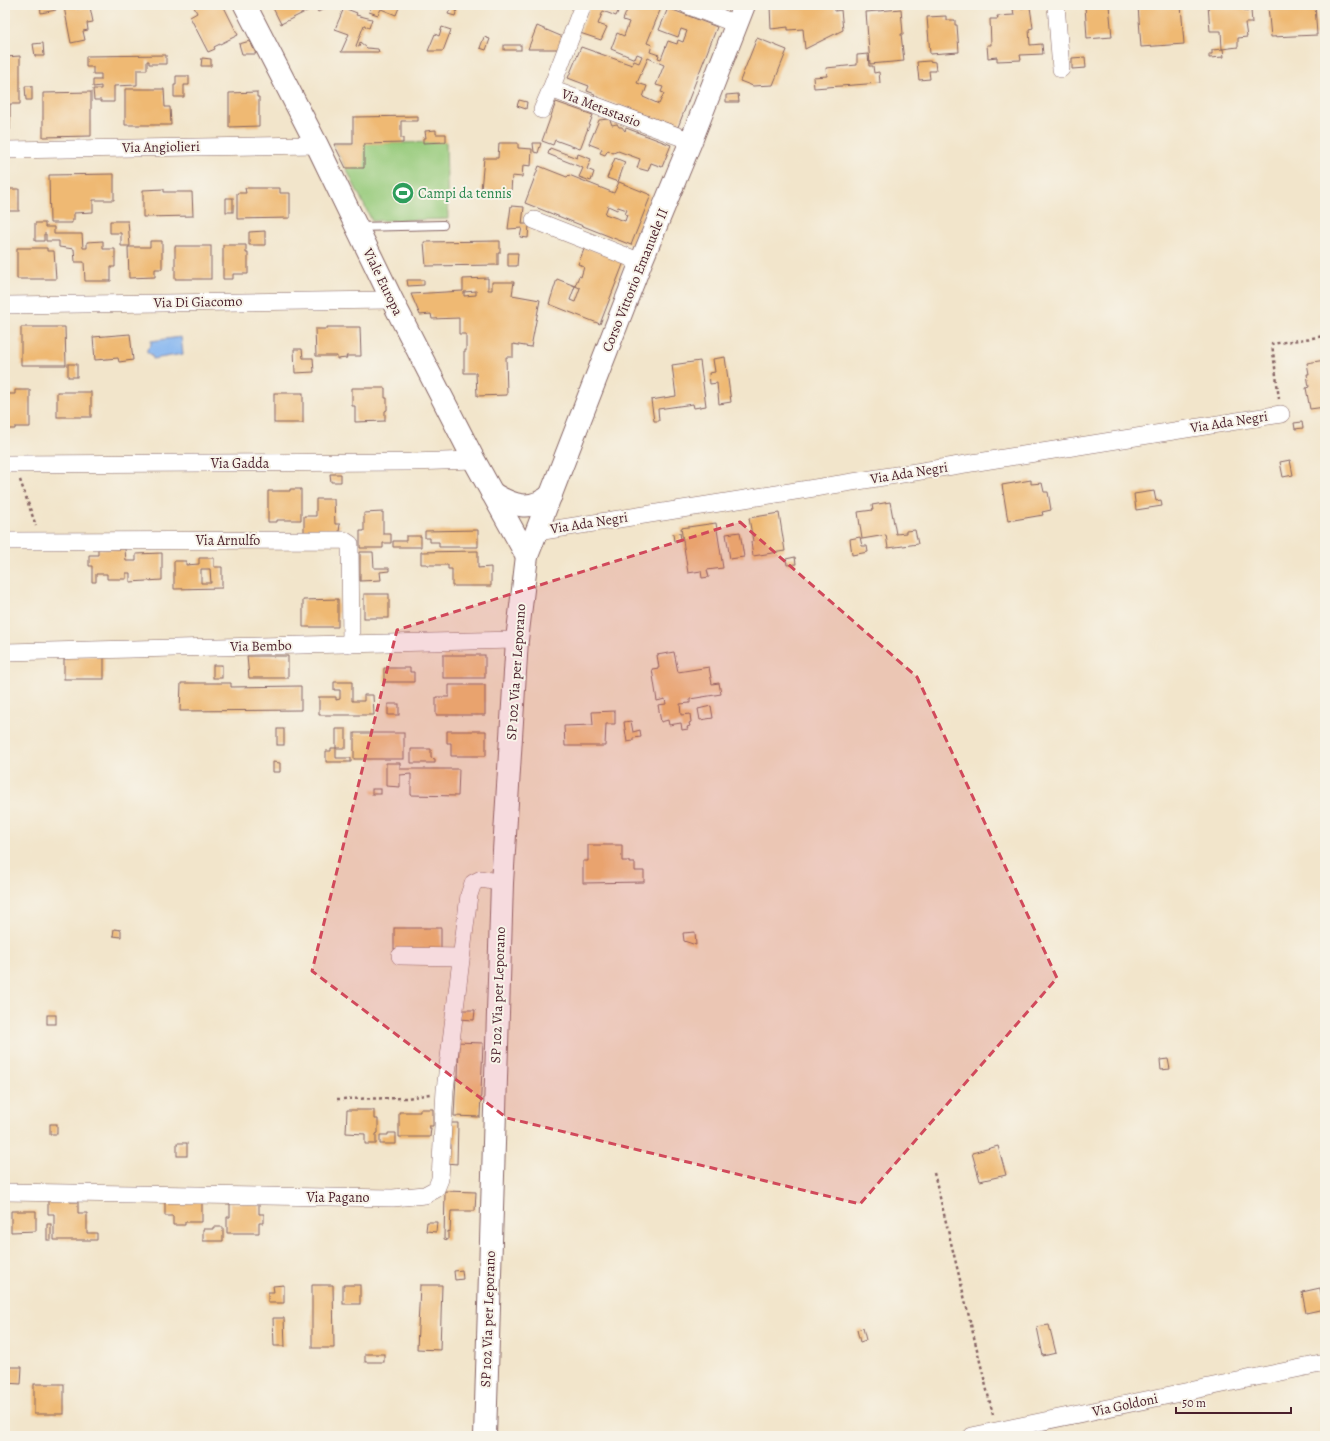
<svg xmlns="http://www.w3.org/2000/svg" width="1330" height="1441" viewBox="0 0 1330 1441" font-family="Alegreya,serif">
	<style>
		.green { fill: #97cb7c; stroke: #707554 }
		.water { fill: #84b5f0; stroke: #676a8e }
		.building { fill: #efb973; fill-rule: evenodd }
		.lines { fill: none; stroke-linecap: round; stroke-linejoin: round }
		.lane-casing { stroke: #856463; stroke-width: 10 }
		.street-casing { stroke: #856463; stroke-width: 18 }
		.secondary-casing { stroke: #856463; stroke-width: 24 }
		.path { stroke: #856463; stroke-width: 2.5; stroke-dasharray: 3 3; stroke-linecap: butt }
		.lane { stroke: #fff; stroke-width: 8 }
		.street { stroke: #fff; stroke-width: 17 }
		.secondary { stroke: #fff; stroke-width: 22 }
		.marked { fill: #d1495b; fill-opacity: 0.2; stroke: #d1495b; stroke-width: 3; stroke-dasharray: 8 5; stroke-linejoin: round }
		.labels { text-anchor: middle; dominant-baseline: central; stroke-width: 4; stroke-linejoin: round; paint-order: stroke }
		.street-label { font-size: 14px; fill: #4a1f2b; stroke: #f7f3e8 }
		.leisure-label { font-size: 14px; fill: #27864d; stroke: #f7f3e8; text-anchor: start }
	</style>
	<rect width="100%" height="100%" fill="#f7f3e8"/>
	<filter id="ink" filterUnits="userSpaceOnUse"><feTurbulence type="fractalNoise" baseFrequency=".025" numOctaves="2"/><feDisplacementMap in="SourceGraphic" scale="8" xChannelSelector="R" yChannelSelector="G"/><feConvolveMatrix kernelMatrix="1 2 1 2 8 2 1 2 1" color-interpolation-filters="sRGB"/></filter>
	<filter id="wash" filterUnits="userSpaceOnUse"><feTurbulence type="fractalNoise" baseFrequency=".012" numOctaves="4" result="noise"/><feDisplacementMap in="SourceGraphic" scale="16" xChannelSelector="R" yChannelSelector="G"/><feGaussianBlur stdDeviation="0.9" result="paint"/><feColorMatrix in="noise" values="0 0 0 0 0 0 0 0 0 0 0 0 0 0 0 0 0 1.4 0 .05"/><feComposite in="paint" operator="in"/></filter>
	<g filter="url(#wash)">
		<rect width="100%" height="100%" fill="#f2e5cb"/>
		<!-- green -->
		<path class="green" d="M446,142L448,219L372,221L334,144Z"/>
		<!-- water -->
		<path class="water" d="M181,337L183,354L153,359L152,355L147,352V349L151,345V341Z"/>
		<g id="blocks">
			<!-- building -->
			<g class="building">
				<path d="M40,5H55L56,10L41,13Z"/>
				<path d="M77,5V9L90,7L93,22L87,23L88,30L83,31L85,40L71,43L64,7Z"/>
				<path d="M193,5H223L238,35L214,47L215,49L208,52L190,17L197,13Z"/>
				<path d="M275,5H332L318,12L315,7L281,24L272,6Z"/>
				<path d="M372,5H400L396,15L381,9L378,15L369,12Z"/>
				<path d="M591,5H621L616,16L603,11L598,24L607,27L601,40L580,33Z"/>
				<path d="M629,5H654L661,8L647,43L652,45L650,52L659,55L658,58L661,59L668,41L677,44L678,40L683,42L687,31L681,29L678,37L659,30L668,8L717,27L678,127L594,96L595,94L587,91L589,86L568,78L581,47L632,65L634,61L639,63L642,56L637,54L635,59L611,49L617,33L624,36L629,22L623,20ZM648,58L664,65L656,85L663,87L661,92L664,93L659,104L643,97L647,86L637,83Z"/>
				<path d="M779,5H835V11L841,10L843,30L805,49L803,29L788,30V27L771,29L770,6Z"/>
				<path d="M1085,5H1109L1112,37L1087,39Z"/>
				<path d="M1153,5H1181L1184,44L1141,47L1138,6Z"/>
				<path d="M1208,5H1244L1245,11L1251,10L1252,23H1245L1247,37L1238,38V47L1222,49L1221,31H1210Z"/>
				<path d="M1315,5L1317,35L1271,37L1268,6Z"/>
				<path d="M451,7L457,9L455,16L448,14Z"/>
				<path d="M1030,7L1033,28L1029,29L1030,45L1042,44L1043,54L1020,55L1021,60L997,61V57L988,58L987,45H991L990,19H998L997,16L1014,15L1013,9Z"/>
				<path d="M344,8L357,13L356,15L372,19L369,28L365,26V25H364L356,46L359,47L360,42L367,48L378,49L379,52H341L349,34L335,29Z"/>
				<path d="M901,9L903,34H901L904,61L870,64L866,12Z"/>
				<path d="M946,16V20H955V25H957L959,52L930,54L927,17Z"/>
				<path d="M537,26L563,37L559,49H528Z"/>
				<path d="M442,27L451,30L443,51H428L435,34L439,36Z"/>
				<path d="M484,37L490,39L486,50L480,48Z"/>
				<path d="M757,38L787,50L773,85L753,86L740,81Z"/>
				<path d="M250,41L256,54H242L239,44Z"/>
				<path d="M43,43L44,56H35L33,44Z"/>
				<rect x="504" y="45" width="17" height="5"/>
				<path d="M1223,49L1224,57L1209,58V54H1212V50Z"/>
				<path d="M868,54L869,66H873L874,73L879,72L880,83L814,88L813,77L827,76L826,68L857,65V55Z"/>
				<path d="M166,55V64H149V61H147V70H137V85L114,86V102H101V100H94L93,89H101V86L93,87V80H101V74H93V67H86V56Z"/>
				<path d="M20,56V104H10V130H5V57Z"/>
				<path d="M1085,57L1086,68L1072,69V58Z"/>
				<path d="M202,58L211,59V66H201Z"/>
				<path d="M929,61L935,62L936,71H929L930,79L919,80L917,62Z"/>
				<path d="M176,76H189V85H184V97H174V85H176Z"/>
				<path d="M25,86H32V100H26Z"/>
				<path d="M125,89H164L165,107H170L171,125H125Z"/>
				<path d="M91,92V136L43,137V93Z"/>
				<path d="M257,92V97H259V126L229,127V93Z"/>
				<path d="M738,94L739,102H726V95Z"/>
				<path d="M519,100L527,102L526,109L517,106Z"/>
				<path d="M556,102L593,115L580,149L555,140L553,145L542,141Z"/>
				<path d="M418,116V121H401V138H403V143L364,144V168H346L334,144H353V117Z"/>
				<path d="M608,119L610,120L612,125L617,124L619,127H622L625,131L626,128L671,145L662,167L651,163L648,171L637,168L640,159L618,151L613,153L608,150L605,155L600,153L602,149L589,144L599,120Z"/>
				<path d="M436,130V134H446V142L423,143V138H426L425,131Z"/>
				<path d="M499,143H518V148L532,149L531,166L523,165L522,177L512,176L511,192L481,190L484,158H498Z"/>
				<path d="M533,143H541L538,153L534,152Z"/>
				<path d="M550,148L577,158L578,154L591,159L587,169L594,172L591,181L579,177L583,168L548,154Z"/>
				<path d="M615,158L625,162L618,182L607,178Z"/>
				<path d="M539,166L567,177L569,175L614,193L619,182L651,195L631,245L525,203ZM608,206L617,210L618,207L627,210L625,214L627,215L625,221L605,214Z"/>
				<path d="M114,174V200H93V212L74,213V220H72V223H50L49,175Z"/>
				<path d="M245,188H280V193H290V218L237,219V193H246Z"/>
				<rect x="5" y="189" width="14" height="22"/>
				<path d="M164,189V192H192L193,216L143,217V190Z"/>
				<rect x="226" y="198" width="7" height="14"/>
				<path d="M511,206L524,207L522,224H529L528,238L520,237L522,228L508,229Z"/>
				<path d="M110,221H128L130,246H121V233H110Z"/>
				<path d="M35,223H45V227H54V234H82L83,248H87V242L103,241V249H115V267H111V281H85L84,262H75L74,249L59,247V241H46V234H44V241H35Z"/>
				<path d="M265,231V245H249V232Z"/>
				<path d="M150,241H162V269H155V277L129,278L128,247H150Z"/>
				<path d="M500,241V253H498V265L426,266L424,242Z"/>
				<path d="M223,245H246V253H248V274H233V279H223Z"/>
				<rect x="175" y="246" width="36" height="33"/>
				<path d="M585,247L624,262L600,324L549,304L557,279L575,286L570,300L575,302L580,288L575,286L579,276L581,277L584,267L578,264Z"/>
				<path d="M17,248H47V251H54L56,279H17Z"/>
				<path d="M508,253H518L517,266H508Z"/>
				<path d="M488,278V290H492V282H514L512,295L540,300L531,347L513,344V357H506L507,395L477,396L476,373H464V351H466V334H459V318L432,319L431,314L420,315L411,294L463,291V279ZM476,291V295L464,296V292Z"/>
				<path d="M407,280H424V285L408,286Z"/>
				<path d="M21,327H65L66,365H21Z"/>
				<path d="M327,327H360L361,356H346L347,358L337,359V356H316L315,329H327Z"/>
				<path d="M130,334L133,360L119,362L118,358L95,360L93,337Z"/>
				<path d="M294,349H302L303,358H313L314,372L295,373Z"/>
				<path d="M725,357L731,402L719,404L717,383L710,384L709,373L715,372L713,359Z"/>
				<path d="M1325,360V407L1310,409L1306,388L1309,387L1307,374H1309L1307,363Z"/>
				<path d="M700,361L706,406L694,408L693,404L658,409L659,421H654L651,400L676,396L672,365Z"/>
				<rect x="68" y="364" width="9" height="13"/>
				<path d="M352,388H385V398H387V410L385,411V421L355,422V406H352Z"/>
				<path d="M15,390H30V427H15V429H8V427H5V394H15Z"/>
				<rect x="57" y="392" width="34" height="25"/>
				<rect x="274" y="393" width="29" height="30"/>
				<path d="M1302,422L1303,428L1295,429L1294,423Z"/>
				<path d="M1290,460L1293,475L1283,477L1280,462Z"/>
				<path d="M330,474H341V482H331Z"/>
				<path d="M1031,480V484L1042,483L1044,492H1048L1051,510L1042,512L1043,515L1008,521L1002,485Z"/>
				<path d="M290,489H301V520H277V522H268V491H290Z"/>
				<path d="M1154,491L1156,501L1161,500L1162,506L1136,510L1134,494Z"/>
				<path d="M316,499H334L335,524H340L339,532H304V516H316Z"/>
				<path d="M890,502L896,534L906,533V531L915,530L918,544L888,548L886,535L862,539L858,512L873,510L872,505Z"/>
				<path d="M383,512V534H391V543H383V548H360V531H364V513Z"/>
				<path d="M779,513L785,551L753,556L751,542L753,541L749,518Z"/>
				<path d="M716,523L723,568L707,570L709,577L702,578L701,571L688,573L681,528Z"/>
				<path d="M478,530V547H439V542H430V538H425V531Z"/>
				<path d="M740,532L744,557L730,559L726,534Z"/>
				<path d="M680,533L681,540L674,541L673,534Z"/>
				<path d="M406,536H421V547H393V541H406Z"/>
				<path d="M860,537L862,546H867L868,552L852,555L850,539Z"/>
				<path d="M98,549H125L126,561H136V554L162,553V580L130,582V573H126V579H107V574H96V582H92V566H89V555H98Z"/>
				<path d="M478,551V568L491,567V586H452V569H448V565H427V564H421V552Z"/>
				<path d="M360,552H373L374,568H389V571L380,572L381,580L360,581Z"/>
				<path d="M795,557L796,564L787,565L786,559Z"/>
				<path d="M199,558H214V567H222V588L174,589V561H186V565L199,564ZM201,569H210L211,583H201Z"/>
				<rect x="364" y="594" width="25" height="24"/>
				<path d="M338,599V627H303V600Z"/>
				<path d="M674,652L678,672L709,667L712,684L719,683L721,694L690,699V703L680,704L681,715L690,714L691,722L689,723L690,726L687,727L688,729L682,730L681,723L669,725L668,720L661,722L658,705L666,704L665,699L657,701L652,669L659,668L657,655Z"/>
				<rect x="443" y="655" width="42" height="23"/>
				<rect x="64" y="656" width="40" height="23"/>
				<path d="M247,656H288V678H249Z"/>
				<rect x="213" y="665" width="9" height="13"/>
				<path d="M384,668H410V672H414V682H384Z"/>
				<path d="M334,682H352V701H364V695H373L374,715H319V697H336V700L340,699V690H334Z"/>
				<path d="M181,683H231V687L301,686V710L180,711Z"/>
				<path d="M449,685H485V715H436V697H449Z"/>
				<rect x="388" y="704" width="11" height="11"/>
				<path d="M711,706L713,718L700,720L698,709Z"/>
				<path d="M615,711V724H606L605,746H565L564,726L593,725L592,712Z"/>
				<path d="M631,721L633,732L640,730L641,737L633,738V741L627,742L624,722Z"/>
				<rect x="277" y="729" width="7" height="16"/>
				<path d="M336,729H346V748H336V758H351V762H326V751H331V748H336Z"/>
				<path d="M447,731H486V756H451V743H447Z"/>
				<rect x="354" y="733" width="50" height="26"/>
				<path d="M411,749H431V758L435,759V763H411Z"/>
				<path d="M273,762L280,763V772H273Z"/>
				<path d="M386,763H400V769H459L458,796L411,795V774L400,775V787L386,786Z"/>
				<rect x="372" y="789" width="9" height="5"/>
				<path d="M588,845H622V861H629V863H635V871H644V882L583,883V861H588Z"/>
				<rect x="394" y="928" width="47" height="21"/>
				<path d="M114,929L121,930V937L113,936Z"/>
				<path d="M695,932L696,945L684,941L683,933Z"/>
				<path d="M460,1010H475L474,1020L459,1019Z"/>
				<rect x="47" y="1015" width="9" height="9"/>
				<path d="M456,1042L483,1043L480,1117L454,1116L456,1077H458L459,1046H456Z"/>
				<path d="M1168,1059L1170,1069L1161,1070L1160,1060Z"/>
				<path d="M420,1109H433V1126H429V1128H431L430,1137H399V1112H420Z"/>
				<path d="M347,1110H374V1119H378V1133L376,1134V1144H365V1134L346,1133Z"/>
				<path d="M448,1123H458L457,1164L446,1163Z"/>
				<rect x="50" y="1124" width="7" height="10"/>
				<path d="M388,1133H396V1144H380V1135H388Z"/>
				<rect x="177" y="1143" width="10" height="13"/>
				<path d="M998,1146L1006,1175L980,1181L972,1153Z"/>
				<path d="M445,1191L476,1192L475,1211H451L450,1232L448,1231V1240L444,1239Z"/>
				<path d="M70,1196V1202H78V1213H87V1233H97V1240H54V1214H48V1199Z"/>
				<path d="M165,1199H202V1222H185V1225H173V1216H165Z"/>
				<path d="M230,1203H259V1214H264V1223H259V1233H227V1217H230Z"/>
				<path d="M11,1211H36V1231L11,1232Z"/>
				<path d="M427,1222H437L436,1232L426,1231Z"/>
				<rect x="47" y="1224" width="4" height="16"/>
				<path d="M213,1227H223V1241H203V1229H213Z"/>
				<path d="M462,1270L463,1279L455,1280L454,1271Z"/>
				<path d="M284,1285V1303H268V1292H274L273,1286Z"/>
				<path d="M312,1285H333L334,1348H312Z"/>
				<rect x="343" y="1285" width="17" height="19"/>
				<path d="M420,1285H442L440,1350L417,1349Z"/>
				<path d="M1320,1288L1324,1309L1306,1313L1302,1292Z"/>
				<path d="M273,1318H284L285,1346H274Z"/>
				<path d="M1049,1325L1056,1353L1043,1356L1037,1327Z"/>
				<path d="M863,1328L866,1340L860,1342L857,1330Z"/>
				<rect x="365" y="1354" width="19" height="8"/>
				<path d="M5,1367H22L21,1384L5,1383Z"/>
				<rect x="34" y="1384" width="30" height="30"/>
			</g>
		</g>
	</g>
	<g filter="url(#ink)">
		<use href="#blocks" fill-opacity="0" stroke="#856463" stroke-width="1"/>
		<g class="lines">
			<!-- lane casing -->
			<g class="lane-casing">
				<path id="lane" d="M358,227L443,225"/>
			</g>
			<!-- street casing -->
			<g class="street-casing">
				<g id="street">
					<path d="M583,5L551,89L691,141"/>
					<path d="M687,5L736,24"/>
					<path d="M1056,5L1061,69"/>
					<path d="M542,110L551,89"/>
					<path d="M5,150L317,145"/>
					<path d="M534,220L641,262"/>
					<path d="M5,305L392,300"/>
					<path d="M5,464L410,462L474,460"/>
					<path d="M537,532L1281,414"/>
					<path d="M5,541L344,540L350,544L351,644"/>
					<path d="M5,652L517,640"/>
					<path d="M400,956L461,957"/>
					<path d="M5,1192L393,1198L425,1195L436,1189L440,1179L445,1090L469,895L473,883L481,879L502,883"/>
					<path d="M972,1436L1325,1363"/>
				</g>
			</g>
			<!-- secondary casing -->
			<g class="secondary-casing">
				<g id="secondary">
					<path d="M245,5L317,145L392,300L474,460L527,556"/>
					<path d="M492,493C513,506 530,512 551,495"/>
					<path d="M485,1436L502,883L517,640L527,556L641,262L691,141L744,5"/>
				</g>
			</g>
			<!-- path -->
			<g class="path">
				<path d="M1279,399L1272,344L1325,336"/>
				<path d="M20,480L36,526"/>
				<path d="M337,1099L408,1098L430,1094"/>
				<path d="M934,1173L993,1415"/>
			</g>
			<!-- lane -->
			<use href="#lane" class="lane"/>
			<!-- street -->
			<use href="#street" class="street"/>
			<!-- secondary -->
			<use href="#secondary" class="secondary"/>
		</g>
	</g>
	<!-- marked area -->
	<path class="marked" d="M740,522L917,677L1057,978L860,1204L507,1118L312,971L397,630Z"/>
	<!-- icons -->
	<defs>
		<g id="stadium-disc" transform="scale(1.15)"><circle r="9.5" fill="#2e9e5b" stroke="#f7f3e8"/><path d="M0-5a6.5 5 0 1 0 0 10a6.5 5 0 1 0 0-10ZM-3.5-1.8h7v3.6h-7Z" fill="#fff"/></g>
	</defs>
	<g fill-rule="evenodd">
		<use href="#stadium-disc" x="403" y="193"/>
	</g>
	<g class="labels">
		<!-- street labels -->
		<g class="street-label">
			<text transform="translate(601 108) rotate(21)">Via Metastasio</text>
			<text transform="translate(161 147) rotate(-1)">Via Angiolieri</text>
			<text transform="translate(635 280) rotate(-68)">Corso Vittorio Emanuele II</text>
			<text transform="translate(383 282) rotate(64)">Viale Europa</text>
			<text transform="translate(198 302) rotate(-1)">Via Di Giacomo</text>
			<text transform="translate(1229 422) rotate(-9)">Via Ada Negri</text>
			<text x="240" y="463">Via Gadda</text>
			<text transform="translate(909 473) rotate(-9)">Via Ada Negri</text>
			<text transform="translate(589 523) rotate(-9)">Via Ada Negri</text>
			<text x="228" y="540">Via Arnulfo</text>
			<text transform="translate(261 646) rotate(-1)">Via Bembo</text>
			<text transform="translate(516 672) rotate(-86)">SP 102 Via per Leporano</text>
			<text transform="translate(498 995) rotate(-88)">SP 102 Via per Leporano</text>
			<text x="338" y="1197">Via Pagano</text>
			<text transform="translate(488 1319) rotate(-88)">SP 102 Via per Leporano</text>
			<text transform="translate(1125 1405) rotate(-12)">Via Goldoni</text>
		</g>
		<!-- leisure labels -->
		<g class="leisure-label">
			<text x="418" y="193">Campi da tennis</text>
		</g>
	</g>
	<!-- margin -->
	<rect width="1330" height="1441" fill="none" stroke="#f7f3e8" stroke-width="20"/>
	<!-- scale -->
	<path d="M1176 1407v6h115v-6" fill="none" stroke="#4a1f2b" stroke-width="2"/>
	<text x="1182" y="1407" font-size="12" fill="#4a1f2b" stroke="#f7f3e8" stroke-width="3" paint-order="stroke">50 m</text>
</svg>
